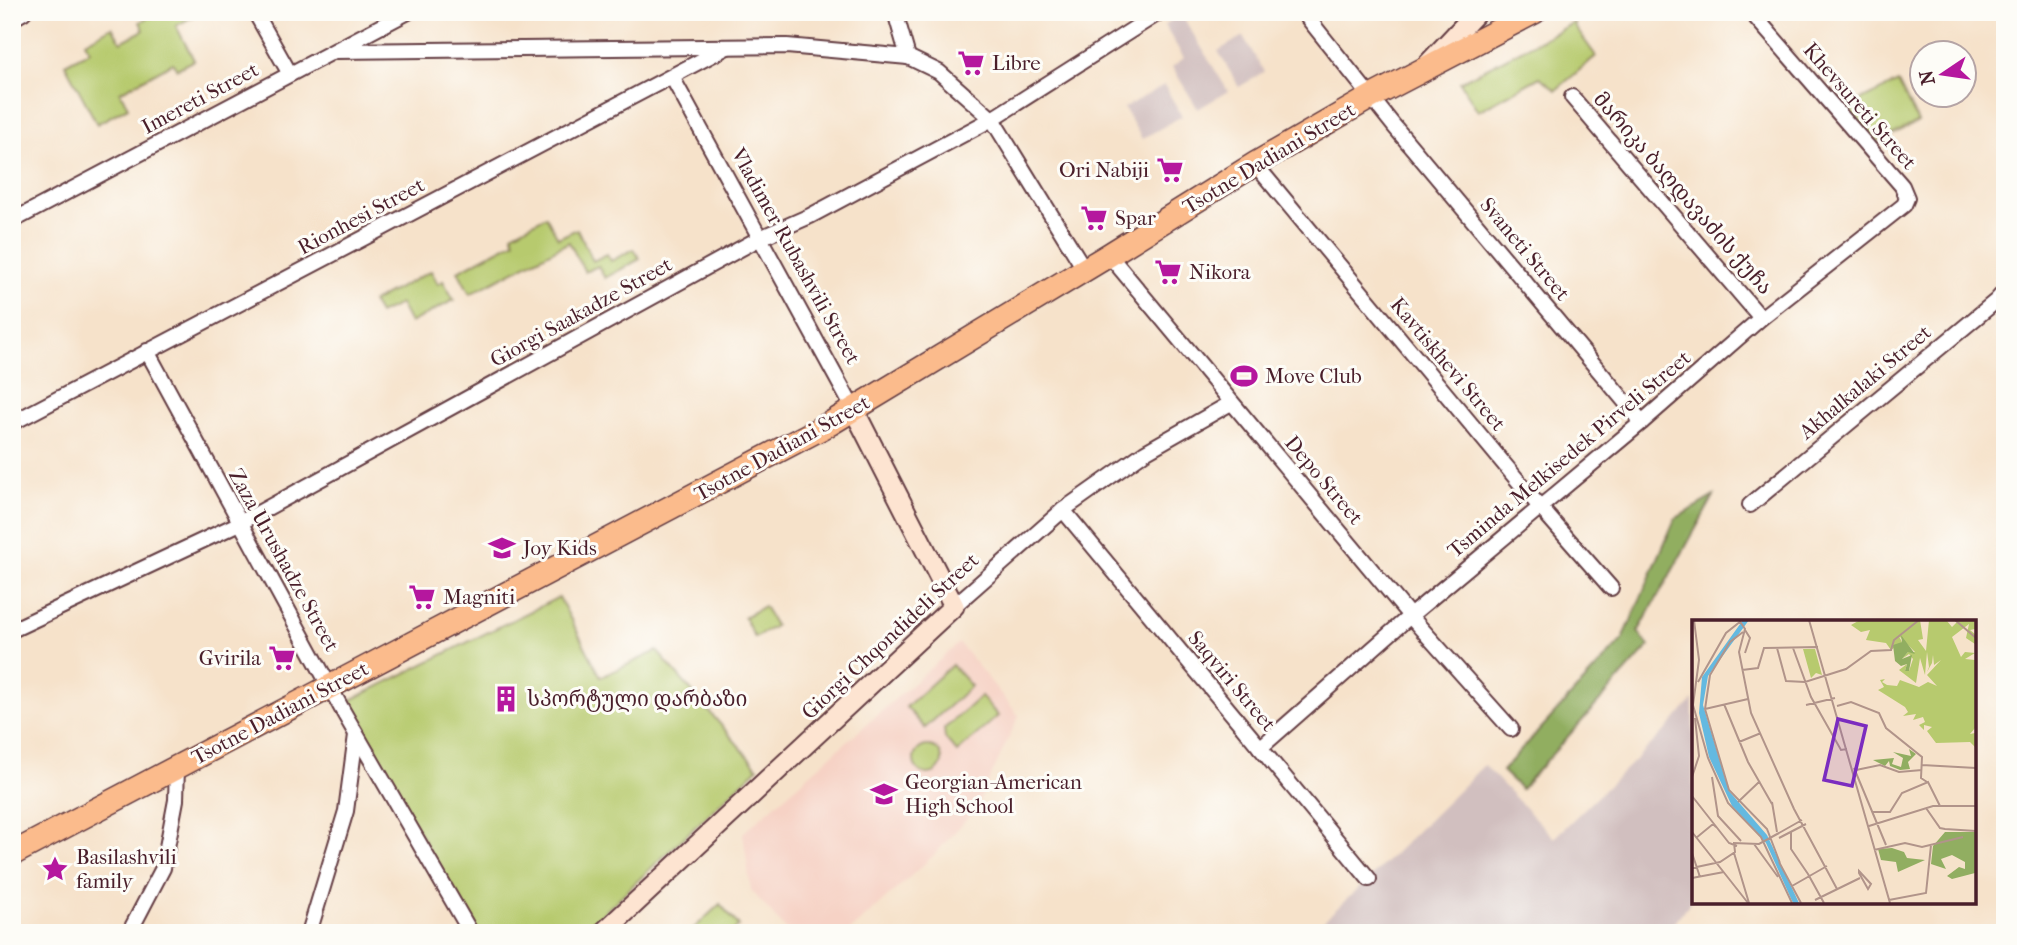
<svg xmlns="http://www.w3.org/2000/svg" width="2017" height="945" viewBox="0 0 2017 945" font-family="'IM FELL French Canon','Noto Serif Georgian',serif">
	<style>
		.built { fill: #f6d2c5 }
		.industrial { fill: #d1bfbf }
		.green { fill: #b7ca6e; stroke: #80744c; stroke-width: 2 }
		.forest { fill: #91ae61; stroke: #6e6646; stroke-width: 2 }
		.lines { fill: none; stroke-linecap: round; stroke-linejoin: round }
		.street-casing { stroke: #643c43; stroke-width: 18 }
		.secondary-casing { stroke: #643c43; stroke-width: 23 }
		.primary-casing { stroke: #643c43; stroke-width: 26 }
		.street { stroke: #fff; stroke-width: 14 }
		.secondary { stroke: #fde4d1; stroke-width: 19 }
		.primary { stroke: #fbbb8c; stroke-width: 23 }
		.labels { text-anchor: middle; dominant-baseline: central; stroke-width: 6; stroke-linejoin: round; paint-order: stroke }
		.poi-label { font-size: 21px; fill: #4a1f2b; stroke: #fdfcf7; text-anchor: start }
		.street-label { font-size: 21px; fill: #4a1f2b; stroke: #fdfcf7 }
		.inset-road { fill: none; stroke: #b1948a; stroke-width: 2 }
		.view { fill: #7b2cbf; fill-opacity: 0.15; stroke: #7b2cbf; stroke-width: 3.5 }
		.inset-edge { fill: none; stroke: #4a1f2b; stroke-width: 3.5 }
	</style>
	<rect width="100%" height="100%" fill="#fdfcf7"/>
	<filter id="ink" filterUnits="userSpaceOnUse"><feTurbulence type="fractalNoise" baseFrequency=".0143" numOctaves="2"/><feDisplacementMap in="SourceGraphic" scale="14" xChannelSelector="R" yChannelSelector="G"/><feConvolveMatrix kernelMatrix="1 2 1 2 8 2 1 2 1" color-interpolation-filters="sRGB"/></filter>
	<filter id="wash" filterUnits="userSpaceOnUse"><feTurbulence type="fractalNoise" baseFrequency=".00686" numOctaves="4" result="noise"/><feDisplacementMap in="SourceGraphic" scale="28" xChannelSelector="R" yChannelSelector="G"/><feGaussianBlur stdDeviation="1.57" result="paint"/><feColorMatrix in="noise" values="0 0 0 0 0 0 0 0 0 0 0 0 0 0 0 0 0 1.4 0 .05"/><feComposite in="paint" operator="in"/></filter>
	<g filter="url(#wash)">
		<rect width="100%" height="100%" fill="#f6e2ca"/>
		<!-- built -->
		<path class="built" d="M959,643L1019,716L976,808L935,854L848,933H789L751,890L743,833Z"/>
		<!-- industrial -->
		<g class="industrial">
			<path d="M1181,14L1228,91L1198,109L1172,67L1184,58L1164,25Z"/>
			<path d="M1243,36L1264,72L1239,87L1218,51Z"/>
			<path d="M1164,85L1182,116L1142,139L1124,108Z"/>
			<path d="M1693,700V899L1665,933H1310L1369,879L1484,765L1554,838L1664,732Z"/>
		</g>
		<!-- green -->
		<g class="green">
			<path d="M158,12H201L176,26L194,60L177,69L173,63L120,92L128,107L97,124L65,64L90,51L85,42L112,27L121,42L144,30L140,22Z"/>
			<path d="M1575,22V27L1596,56L1556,90L1540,77L1478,111L1460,82Z"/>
			<path d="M1898,82L1918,122L1875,143L1844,108Z"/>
			<path d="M546,216L558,238L577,229L593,261L607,254L611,261L634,249L640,259L605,278L598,266L585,272L569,242L470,294L458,271L515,241L512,234Z"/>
			<path d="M431,271L438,284L443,281L454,300L410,323L400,304L379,314L372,302Z"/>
			<path d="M559,597L601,677L657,651L758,768L582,933H476L349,709L351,700Z"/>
			<path d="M764,606L775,626L755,638L744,617Z"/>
			<path d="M952,665L971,686L925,728L906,707Z"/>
			<path d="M981,696L998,716L957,752L945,738L944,729Z"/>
			<circle cx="928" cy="760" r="14"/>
			<path d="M720,904L739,926L731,933H689Z"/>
		</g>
		<!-- forest -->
		<path class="forest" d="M1714,496L1638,632L1649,646L1521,789L1502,771L1623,639L1675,519Z"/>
	</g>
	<g filter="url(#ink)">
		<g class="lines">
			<!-- street casing -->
			<g class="street-casing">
				<g id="street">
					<path d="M255,12L290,74"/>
					<path d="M895,12L908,57"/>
					<path d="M1303,12L1394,126L1642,422"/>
					<path d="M12,19L24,12"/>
					<path d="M335,51L787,46L908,57L939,72L992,119L1085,270"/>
					<path d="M672,77L854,410"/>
					<path d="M1572,97L1761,318"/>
					<path d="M1255,164L1539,506L1611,588"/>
					<path d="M12,221L408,12"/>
					<path d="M1109,255L1410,616L1511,729"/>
					<path d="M147,351L344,713L471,933"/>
					<path d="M12,423L727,47"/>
					<path d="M1750,505L1996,301L2005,291"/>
					<path d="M1063,510L1369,879"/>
					<path d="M954,606L1063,510L1145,452L1231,403"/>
					<path d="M12,630L240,523L760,238L810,216L992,119L1160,12"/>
					<path d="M1260,748L1410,616L1642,422L1761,318L1904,205L1907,198L1902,186L1751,12"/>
					<path d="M129,933L163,868L176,800L177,767"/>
					<path d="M309,933L346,811L356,735"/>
				</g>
			</g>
			<!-- secondary casing -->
			<g class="secondary-casing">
				<g id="secondary">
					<path d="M1428,64L1477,12"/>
					<path d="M603,933L954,606L854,410"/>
				</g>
			</g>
			<!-- primary casing -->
			<g class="primary-casing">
				<path id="primary" d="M12,854L831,423L1109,255L1255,164L1371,97L1534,12"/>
			</g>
			<!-- street -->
			<use href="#street" class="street"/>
			<!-- secondary -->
			<use href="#secondary" class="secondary"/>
			<!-- primary -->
			<use href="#primary" class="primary"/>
		</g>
	</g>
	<!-- icons -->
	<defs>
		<g id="supermarket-bare" transform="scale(2.1)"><path d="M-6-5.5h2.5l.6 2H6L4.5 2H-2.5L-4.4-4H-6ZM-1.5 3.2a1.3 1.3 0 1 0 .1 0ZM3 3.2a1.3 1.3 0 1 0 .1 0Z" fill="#b5179e" stroke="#fdfcf7" stroke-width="2.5" paint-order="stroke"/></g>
		<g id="stadium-bare" transform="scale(2.1)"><path d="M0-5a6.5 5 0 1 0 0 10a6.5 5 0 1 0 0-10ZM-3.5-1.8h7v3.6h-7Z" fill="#b5179e" stroke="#fdfcf7" stroke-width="2.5" paint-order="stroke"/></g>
		<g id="school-bare" transform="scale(2.1)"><path d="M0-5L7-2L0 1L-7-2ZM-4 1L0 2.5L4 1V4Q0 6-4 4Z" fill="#b5179e" stroke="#fdfcf7" stroke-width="2.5" paint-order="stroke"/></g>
		<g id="building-bare" transform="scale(2.1)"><path d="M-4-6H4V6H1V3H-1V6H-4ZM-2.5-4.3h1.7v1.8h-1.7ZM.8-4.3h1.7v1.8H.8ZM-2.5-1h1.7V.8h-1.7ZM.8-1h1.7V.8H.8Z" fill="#b5179e" stroke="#fdfcf7" stroke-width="2.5" paint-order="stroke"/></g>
		<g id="sight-bare" transform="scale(2.1)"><path d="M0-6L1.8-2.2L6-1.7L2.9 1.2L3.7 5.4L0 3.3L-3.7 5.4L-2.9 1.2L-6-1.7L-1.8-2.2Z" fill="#b5179e" stroke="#fdfcf7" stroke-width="2.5" paint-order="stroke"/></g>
	</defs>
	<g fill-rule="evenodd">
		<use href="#supermarket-bare" x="971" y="63"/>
		<use href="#supermarket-bare" x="1170" y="170"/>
		<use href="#supermarket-bare" x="1094" y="218"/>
		<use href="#supermarket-bare" x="1168" y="272"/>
		<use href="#stadium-bare" x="1244" y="376"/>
		<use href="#school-bare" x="502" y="548"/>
		<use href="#supermarket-bare" x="422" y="597"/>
		<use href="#supermarket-bare" x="282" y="658"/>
		<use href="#building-bare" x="506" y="699"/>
		<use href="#school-bare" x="884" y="794"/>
		<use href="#sight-bare" x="55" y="869"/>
	</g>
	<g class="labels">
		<!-- poi labels -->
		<g class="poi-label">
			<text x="992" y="63">Libre</text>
			<text x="1149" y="170" text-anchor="end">Ori Nabiji</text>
			<text x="1115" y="218">Spar</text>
			<text x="1189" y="272">Nikora</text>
			<text x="1265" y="376">Move Club</text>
			<text x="523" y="548">Joy Kids</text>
			<text x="443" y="597">Magniti</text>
			<text x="261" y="658" text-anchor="end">Gvirila</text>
			<text x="527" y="699">სპორტული დარბაზი</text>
			<text x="905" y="782">Georgian-American<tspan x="905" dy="24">High School</tspan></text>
			<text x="76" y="857">Basilashvili<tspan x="76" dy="24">family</tspan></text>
		</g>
		<!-- street labels -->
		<g class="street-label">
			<text transform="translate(200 98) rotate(-28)">Imereti Street</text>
			<text transform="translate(1860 106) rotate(49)">Khevsureti Street</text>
			<text transform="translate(1269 158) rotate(-31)">Tsotne Dadiani Street</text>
			<text transform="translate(1683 193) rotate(49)">მარიკა ბაღდავაძის ქუჩა</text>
			<text transform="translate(361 216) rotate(-28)">Rionhesi Street</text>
			<text transform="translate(1525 249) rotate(50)">Svaneti Street</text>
			<text transform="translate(796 256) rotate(61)">Vladimer Rubashvili Street</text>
			<text transform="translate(581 312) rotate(-29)">Giorgi Saakadze Street</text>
			<text transform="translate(1448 364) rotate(50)">Kavtiskhevi Street</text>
			<text transform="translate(1865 382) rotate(-40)">Akhalkalaki Street</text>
			<text transform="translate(782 448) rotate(-29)">Tsotne Dadiani Street</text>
			<text transform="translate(1569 454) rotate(-40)">Tsminda Melkisedek Pirveli Street</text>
			<text transform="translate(1324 480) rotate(50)">Depo Street</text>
			<text transform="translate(284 560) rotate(61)">Zaza Urushadze Street</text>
			<text transform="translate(890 636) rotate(-43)">Giorgi Chqondideli Street</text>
			<text transform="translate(1232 681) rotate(50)">Saqviri Street</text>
			<text transform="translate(280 713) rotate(-28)">Tsotne Dadiani Street</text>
		</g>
	</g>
	<!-- overview -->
	<g transform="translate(1692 620)">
		<rect width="284" height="284" fill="#f6e2ca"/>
		<path d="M168,0H228L231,19L226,20L234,31L237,0L255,1L260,7L267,0H283V9L278,10L283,14V24L274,18L277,4L260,17L269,37L273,32L283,33L273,39L283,40V108L278,114L283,113V127L278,122L244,123L235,111L240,107L232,105V110L227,105L233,102L231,97L221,100L224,94L211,96L216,92L213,87L186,70L192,67L188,60L193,59L190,62L195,65L205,66L208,60L227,67L236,62L245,66L235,55L249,40L242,45L241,35L240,43L235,52L237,47L235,32L233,55L228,38L224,63L207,50L215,44L213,51H217L221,39L217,34L210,39L216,32H223L207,16L210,22L199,30L194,23L174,20L178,10L169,12L159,5ZM111,29H123L130,55L124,53L119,58Z" fill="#b7ca6e"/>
		<path d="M209,15L223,34L216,32L210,39L220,35L217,51H213L215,44L209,46L203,41L201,25L210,22ZM217,129L224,134L216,142L218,149L208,150L198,146L197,141L193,146L181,140L202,138L200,144L209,147L211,138L201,132L219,136ZM253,212H283V253L260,259L255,256L267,247L273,249V242L260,235L249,239L254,249L239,244L241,226ZM200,228L212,232L215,238L233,240L206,252L204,242L189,240L186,229Z" fill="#91ae61"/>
		<path d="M51,0H57L16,56L11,85L37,171L75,215L107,283H101L74,223L40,186L17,137L7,93L10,57Z" fill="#64b9e0"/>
		<path class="inset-road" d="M2,0L7,40L1,85L16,138L36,183L69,217L100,283M47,0L53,9L47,32L59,93L102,189L145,269M117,0L198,283M263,0L284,18M51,12L38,22L18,55L13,89L37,170L75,209L88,243M85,28L94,61L113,62L154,49L179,31L199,30L202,20L227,0M101,28L119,77L149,130L155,129M53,33L58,18L53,10M50,50L66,48L72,28L126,27M6,62L34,13L49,1M32,84L56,142L80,184M114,85L143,78M145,86L159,82L187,93L194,108L230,137L229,158L235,162M13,89L56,79M47,122L69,113M230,145L284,148M162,148L194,225M164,150L188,145L207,152L230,150M0,157L7,136L3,98M20,157L26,196L49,221M0,176L37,223L45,226M46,182L68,161M80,182L85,212M234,188L248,208L253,209M181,192H198L210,173L236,162L248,186M177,206L241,186H284M253,209L284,211M99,211V229L116,254M0,212L56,283M87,213L110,200M4,218L21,204L24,207M87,218L114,204M41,223L67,224L87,213M62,224L86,257M182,230L213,223L230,227L271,217M0,233L8,257M42,233L57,283M87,242L109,283M0,248L28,242L43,232L42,223M167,251L179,264L176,269L167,253ZM116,254L132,283M0,258L32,252M100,266L135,246M123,280L168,258M197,280L234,273L239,225"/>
		<path class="view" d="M146,99L174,106L160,166L132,160Z"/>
		<rect width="284" height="284" class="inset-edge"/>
	</g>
	<!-- margin -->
	<rect width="2017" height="945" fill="none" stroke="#fdfcf7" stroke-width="42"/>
	<!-- north arrow -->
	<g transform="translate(1943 74) rotate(257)"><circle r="33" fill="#fdfcf7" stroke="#b5a4a5" stroke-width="2"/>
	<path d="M0-5L12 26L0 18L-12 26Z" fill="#b5179e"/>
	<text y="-10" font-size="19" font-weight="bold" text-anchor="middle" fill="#4a1f2b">N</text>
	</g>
</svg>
